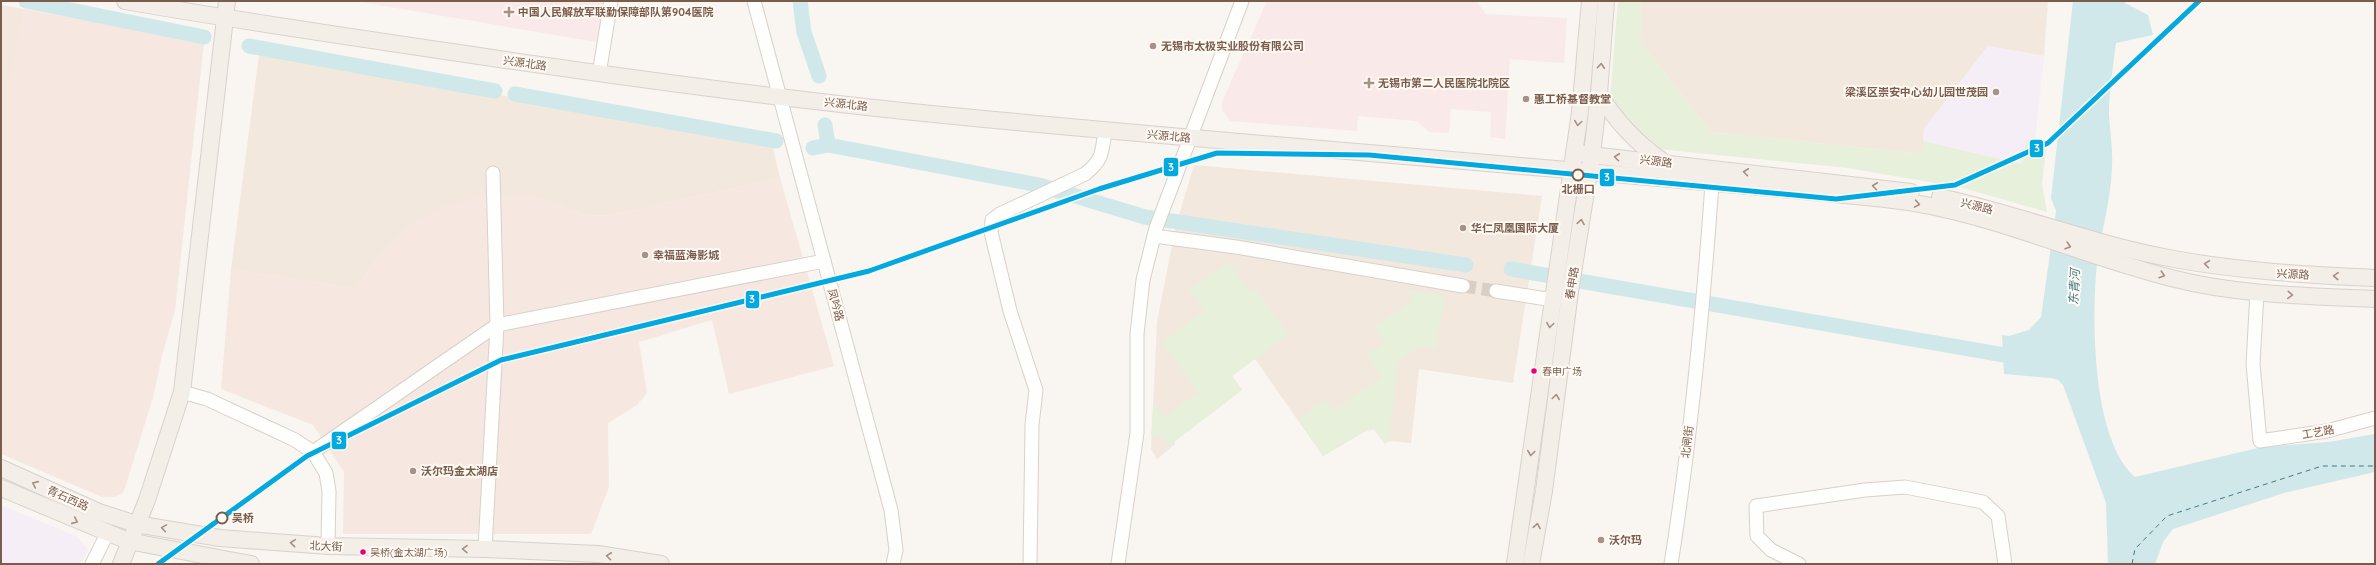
<svg xmlns="http://www.w3.org/2000/svg" width="2376" height="565" viewBox="0 0 2376 565" font-family="Quicksand,'Noto Sans SC',sans-serif">
	<style>
		.residential { fill: #f2e8de }
		.commercial { fill: #f6e8e1 }
		.education { fill: #f6eef6 }
		.medical { fill: #fae9e9 }
		.green { fill: #e7f0db }
		.water { fill: #d0e8ea }
		.lines { fill: none; stroke-linecap: round; stroke-linejoin: round }
		.river { stroke: #d0e8ea; stroke-width: 15 }
		.ferry { stroke: #437c86; stroke-width: 1; stroke-dasharray: 5 4; stroke-linecap: butt }
		.minor-tunnel { stroke: #d9cfc7; stroke-width: 13; stroke-dasharray: 13 6; stroke-linecap: butt }
		.minor-casing { stroke: #d7d1cb; stroke-width: 15 }
		.major-casing { stroke: #dad1cc; stroke-width: 18 }
		.minor { stroke: #fefefd; stroke-width: 13 }
		.major { stroke: #f3eee8; stroke-width: 16 }
		.metro-1-casing { stroke: #fffaf3; stroke-width: 8 }
		.metro-1 { stroke: #00a9e0; stroke-width: 5 }
		.oneway { stroke: #a48f83 }
		.poi-dot { fill: #a69286; stroke: #fffaf3; stroke-width: 1.5 }
		.stop-dot { fill: #fffaf3; stroke: #7a5c4d; stroke-width: 2 }
		.bus-dot { fill: #e5007d; stroke: #fffaf3; stroke-width: 1.5 }
		.labels { text-anchor: middle; dominant-baseline: central; stroke-width: 4; stroke-linejoin: round; paint-order: stroke }
		.bus-label { font-size: 10px; fill: #7a5c4d; stroke: #fffaf3; text-anchor: start }
		.poi-label { font-size: 11px; font-weight: bold; fill: #7a5c4d; stroke: #fffaf3; text-anchor: start }
		.street-label { font-size: 11px; fill: #7a5c4d; stroke: #fffaf3 }
		.stop-label { font-size: 11px; font-weight: bold; fill: #7a5c4d; stroke: #fffaf3 }
		.water-label { font-size: 12px; font-style: italic; fill: #437c86; stroke: #fffaf3 }
		.line-badge { stroke: #fffaf3; stroke-width: 1.5 }
		.badge-label { font-size: 11px; text-anchor: middle; font-weight: bold; fill: #fff }
	</style>
	<rect width="100%" height="100%" fill="#f9f5f0"/>
	<!-- residential -->
	<g class="residential">
		<path d="M1642,1H2048L2044,56L1988,46L1924,129L1923,154L1711,132L1641,43Z"/>
		<path d="M1,5L24,9L11,80L1,79Z"/>
		<path d="M259,55L771,140L780,178L612,215L587,216L529,195L379,255L356,289L231,269Z"/>
		<path d="M1194,165L1542,196L1513,383L1419,369L1411,443L1389,441L1385,444L1374,429L1364,432L1323,456L1255,359L1232,376L1242,390L1175,441V444L1157,459L1151,449L1157,322L1176,225Z"/>
	</g>
	<!-- commercial -->
	<g class="commercial">
		<path d="M24,9L204,42L175,311L162,355L154,394L126,485L123,493L114,497H102L1,454V79H11Z"/>
		<path d="M780,178L834,366L729,394L712,320L639,342L647,393L637,405L608,423L609,487L591,534H343L344,472L313,425L221,389L231,269L356,289L379,255L409,225L442,207L480,196L529,195L587,216L612,215Z"/>
	</g>
	<!-- education -->
	<g class="education">
		<path d="M1988,46L2044,56L2035,142L2026,141L2022,164L1923,141L1924,129Z"/>
		<path d="M1,505L76,536L88,550L80,564H1Z"/>
	</g>
	<!-- medical -->
	<g class="medical">
		<path d="M355,1H604L597,42Z"/>
		<path d="M1267,1H1476L1486,14L1567,18L1564,63L1510,59L1505,139L1490,137L1491,112L1451,109L1449,133L1429,132L1417,121L1358,116L1357,131L1230,121L1222,110V102Z"/>
	</g>
	<!-- green -->
	<g class="green">
		<path d="M1618,1H1642L1641,43L1711,132L1923,154V141L2022,164L2026,141L2035,142L2046,150L2042,184L2047,212L1963,188L1848,168L1658,149L1641,136L1610,98Z"/>
		<path d="M1228,262L1250,292L1255,288L1289,334L1232,376L1242,390L1169,446L1162,437L1151,436L1153,407L1156,404L1165,417L1198,392L1162,342L1204,311L1189,290Z"/>
		<path d="M1406,290L1445,295L1436,349L1419,346L1398,362L1389,441L1385,444L1374,429L1364,432L1323,456L1298,419L1325,399L1334,410L1382,377L1366,355L1385,342L1374,327L1413,300Z"/>
	</g>
	<!-- water -->
	<path class="water" d="M2073,1H2125V3L2148,15L2153,35L2116,43C2113,67 2109,91 2109,115C2110,132 2113,149 2112,166C2111,203 2099,238 2096,274C2092,327 2093,440 2135,477L2262,447L2328,442L2375,434V472L2284,493L2173,529L2163,542L2155,564H2108L2106,503L2063,385L2058,380L2051,378L2004,374L2002,335L2009,336L2029,330L2041,317L2056,211L2051,198Z"/>
	<g class="lines">
		<!-- river -->
		<g class="river">
			<path d="M26,1L204,37"/>
			<path d="M800,1L804,32L819,76"/>
			<path d="M249,46L495,91"/>
			<path d="M515,94L776,141"/>
			<path d="M825,125L828,145"/>
			<path d="M813,148L828,145L1039,185L1145,217L1466,265"/>
			<path d="M1511,269L2010,356H2023"/>
		</g>
		<!-- ferry -->
		<path class="ferry" d="M2132,564L2135,549L2167,516L2322,466H2375"/>
		<!-- minor-tunnel -->
		<path class="minor-tunnel" d="M1463,286L1496,291"/>
		<!-- minor casing -->
		<g class="minor-casing">
			<g id="minor">
				<path d="M754,1L891,510L896,550L893,564"/>
				<path d="M599,74L611,1"/>
				<path d="M1154,236L1236,247L1463,286"/>
				<path d="M1496,291L1553,300"/>
				<path d="M2257,292L2253,364L2260,441L2327,431L2375,418"/>
				<path d="M182,392L207,399L295,440L313,452L326,473L329,491L328,546"/>
				<path d="M313,452L497,325L824,261"/>
				<path d="M485,549L497,325L493,173"/>
				<path d="M92,564L107,534"/>
				<path d="M1030,564L1032,425L1036,390L1010,311L991,232L992,220L1000,214L1085,174C1103,160 1102,152 1105,130"/>
				<path d="M1118,564L1137,433V334L1143,280L1156,228L1242,1"/>
				<path d="M1671,564C1691,438 1703,311 1712,184"/>
				<path d="M1799,564L1771,550L1757,536L1756,506L1865,490L1905,487L1983,502L1998,516L2005,564"/>
			</g>
		</g>
		<!-- major casing -->
		<g class="major-casing">
			<g id="major">
				<path d="M125,1C234,20 343,36 452,52C626,78 799,102 974,118C1277,147 1581,169 1885,199C1983,209 2076,254 2171,278C2237,295 2307,296 2375,299"/>
				<path d="M1599,94C1616,121 1635,142 1661,160"/>
				<path d="M1574,153L1911,192"/>
				<path d="M1940,197C2019,214 2094,245 2174,259C2240,271 2307,275 2375,278"/>
				<path d="M1,468L99,512L136,524L220,538L328,546L485,549L598,554L661,564"/>
				<path d="M1,488L128,541L251,564"/>
				<path d="M121,564L147,500L182,392L227,1"/>
				<path d="M1515,564L1580,112L1590,1"/>
				<path d="M1531,564L1544,491L1570,292L1592,154L1599,94L1606,1"/>
			</g>
		</g>
		<!-- minor -->
		<use href="#minor" class="minor"/>
		<!-- major -->
		<use href="#major" class="major"/>
		<!-- metro-1 casing -->
		<g class="metro-1-casing">
			<path id="metro-1" d="M158,564L307,456L501,360L869,271L1099,189L1217,153L1369,155L1836,199L1955,185L2048,143L2199,1"/>
		</g>
		<!-- metro-1 -->
		<use href="#metro-1" class="metro-1"/>
	</g>
	<!-- one-way arrows -->
	<defs><path id="oneway-chevron" d="M-2-3.5L2.5 0L-2 3.5" fill="none" stroke-width="1.6" stroke-linecap="round" stroke-linejoin="round"/></defs>
	<g class="oneway">
		<use href="#oneway-chevron" transform="translate(1601 66) rotate(-86)"/>
		<use href="#oneway-chevron" transform="translate(1578 123) rotate(98)"/>
		<use href="#oneway-chevron" transform="translate(1617 157) rotate(-173)"/>
		<use href="#oneway-chevron" transform="translate(1746 172) rotate(-173)"/>
		<use href="#oneway-chevron" transform="translate(1875 186) rotate(-173)"/>
		<use href="#oneway-chevron" transform="translate(1917 204) rotate(10)"/>
		<use href="#oneway-chevron" transform="translate(1581 222) rotate(-81)"/>
		<use href="#oneway-chevron" transform="translate(2068 246) rotate(17)"/>
		<use href="#oneway-chevron" transform="translate(2207 264) rotate(-172)"/>
		<use href="#oneway-chevron" transform="translate(2162 275) rotate(18)"/>
		<use href="#oneway-chevron" transform="translate(2336 276) rotate(-177)"/>
		<use href="#oneway-chevron" transform="translate(2290 295) rotate(4)"/>
		<use href="#oneway-chevron" transform="translate(1550 325) rotate(98)"/>
		<use href="#oneway-chevron" transform="translate(1556 397) rotate(-82)"/>
		<use href="#oneway-chevron" transform="translate(1531 453) rotate(98)"/>
		<use href="#oneway-chevron" transform="translate(35 484) rotate(-156)"/>
		<use href="#oneway-chevron" transform="translate(75 521) rotate(24)"/>
		<use href="#oneway-chevron" transform="translate(1537 526) rotate(-80)"/>
		<use href="#oneway-chevron" transform="translate(164 528) rotate(-171)"/>
		<use href="#oneway-chevron" transform="translate(293 543) rotate(-175)"/>
		<use href="#oneway-chevron" transform="translate(465 549) rotate(-179)"/>
		<use href="#oneway-chevron" transform="translate(609 556) rotate(-173)"/>
	</g>
	<!-- markers -->
	<g class="poi-dot">
		<path d="M507 6h4v4h4v4h-4v4h-4v-4h-4v-4h4z"/>
		<circle cx="1153" cy="46" r="4"/>
		<path d="M1367 77h4v4h4v4h-4v4h-4v-4h-4v-4h4z"/>
		<circle cx="1996" cy="92" r="4"/>
		<circle cx="1526" cy="99" r="4"/>
		<circle cx="1463" cy="228" r="4"/>
		<circle cx="645" cy="255" r="4"/>
		<circle cx="413" cy="471" r="4"/>
		<circle cx="1601" cy="540" r="4"/>
	</g>
	<g class="stop-dot">
		<circle cx="1578" cy="175" r="5.5"/>
		<circle cx="222" cy="518" r="5.5"/>
	</g>
	<g class="bus-dot">
		<circle cx="1534" cy="371" r="3.5"/>
		<circle cx="363" cy="552" r="3.5"/>
	</g>
	<g class="labels">
		<!-- bus labels -->
		<g class="bus-label">
			<text x="1542" y="371">春申广场</text>
			<text x="370" y="552">吴桥(金太湖广场)</text>
		</g>
		<!-- poi labels -->
		<g class="poi-label">
			<text x="518" y="12">中国人民解放军联勤保障部队第904医院</text>
			<text x="1161" y="46">无锡市太极实业股份有限公司</text>
			<text x="1378" y="83">无锡市第二人民医院北院区</text>
			<text x="1988" y="92" text-anchor="end">梁溪区崇安中心幼儿园世茂园</text>
			<text x="1534" y="99">惠工桥基督教堂</text>
			<text x="1471" y="228">华仁凤凰国际大厦</text>
			<text x="653" y="255">幸福蓝海影城</text>
			<text x="421" y="471">沃尔玛金太湖店</text>
			<text x="1609" y="540">沃尔玛</text>
		</g>
		<!-- street labels -->
		<g class="street-label">
			<text transform="translate(525 63) rotate(8)">兴源北路</text>
			<text transform="translate(846 104) rotate(6)">兴源北路</text>
			<text transform="translate(1169 136) rotate(5)">兴源北路</text>
			<text transform="translate(1656 161) rotate(7)">兴源路</text>
			<text transform="translate(1977 206) rotate(14)">兴源路</text>
			<text transform="translate(2293 274) rotate(3)">兴源路</text>
			<text transform="translate(1572 283) rotate(-81)">春申路</text>
			<text transform="translate(836 305) rotate(75)">凤吟路</text>
			<text transform="translate(2318 432) rotate(-10)">工艺路</text>
			<text transform="translate(1687 442) rotate(-83)">北闸街</text>
			<text transform="translate(68 498) rotate(24)">青石西路</text>
			<text transform="translate(326 546) rotate(3)">北大街</text>
		</g>
		<!-- stop labels -->
		<g class="stop-label">
			<text x="1578" y="189">北栅口</text>
			<text x="232" y="518" text-anchor="start">吴桥</text>
		</g>
		<!-- water labels -->
		<g class="water-label">
			<text transform="translate(2074 287) rotate(-87)">东青河</text>
		</g>
	</g>
	<g class="line-badge">
		<rect x="2029" y="139" width="15" height="19" rx="4" fill="#00a9e0"/>
		<rect x="1163" y="157" width="16" height="20" rx="4" fill="#00a9e0"/>
		<rect x="1599" y="168" width="16" height="19" rx="4" fill="#00a9e0"/>
		<rect x="745" y="290" width="15" height="19" rx="4" fill="#00a9e0"/>
		<rect x="331" y="431" width="16" height="19" rx="4" fill="#00a9e0"/>
	</g>
	<g class="badge-label">
		<text x="2037" y="152">3</text>
		<text x="1171" y="171">3</text>
		<text x="1607" y="181">3</text>
		<text x="752" y="303">3</text>
		<text x="339" y="444">3</text>
	</g>
	<!-- border -->
	<rect width="2376" height="565" fill="none" stroke="#7a5c4d" stroke-width="4"/>
</svg>
